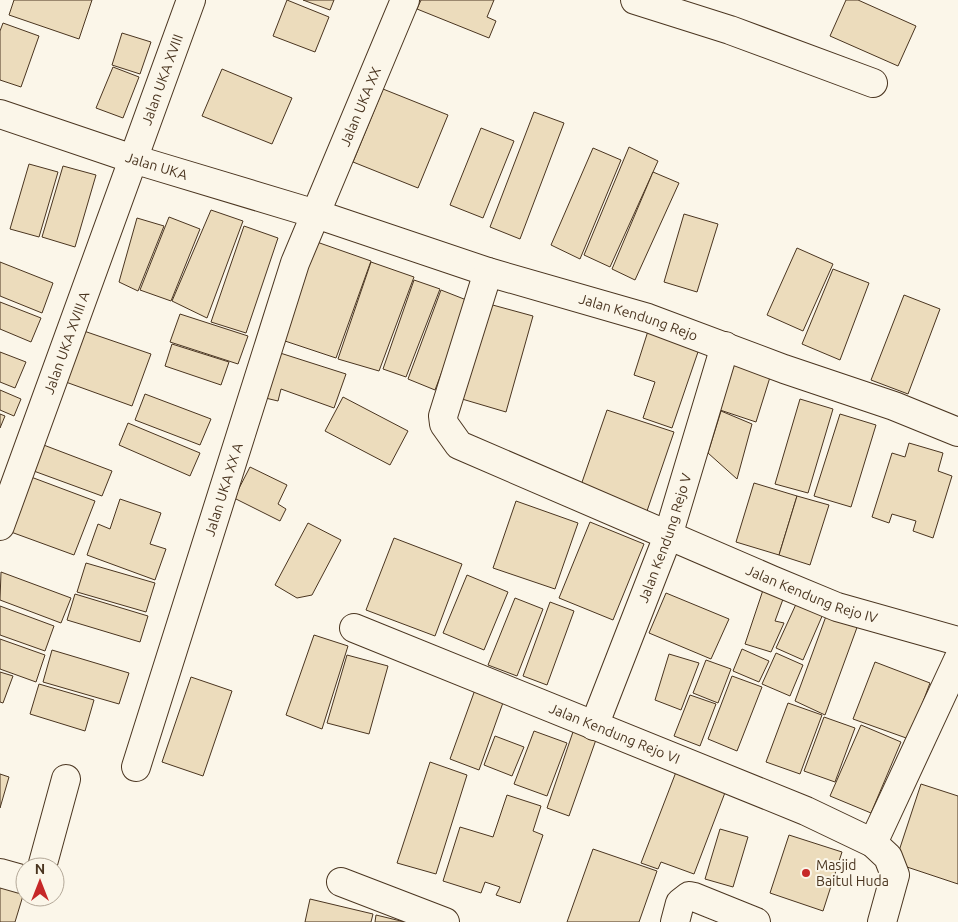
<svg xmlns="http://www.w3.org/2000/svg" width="958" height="922" viewBox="0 0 958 922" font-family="Ubuntu,sans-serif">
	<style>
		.building { fill: #ecdcbc; stroke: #4a3520 }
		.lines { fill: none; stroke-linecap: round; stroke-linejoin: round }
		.minor-casing { stroke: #4a3520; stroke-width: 30 }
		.minor { stroke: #fbf6e9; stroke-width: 28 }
		.poi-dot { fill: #c62828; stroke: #fbf6e9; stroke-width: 2 }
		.labels { text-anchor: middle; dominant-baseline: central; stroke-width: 4; stroke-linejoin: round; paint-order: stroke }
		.street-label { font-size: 14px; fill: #4a3520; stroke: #fbf6e9 }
		.poi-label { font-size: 14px; fill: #4a3520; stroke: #fbf6e9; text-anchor: start }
	</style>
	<rect width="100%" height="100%" fill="#fbf6e9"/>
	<!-- building -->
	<g class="building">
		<path d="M14,0H92L79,39L9,15Z"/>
		<path d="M287,0L329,17L315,52L273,36Z"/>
		<path d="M303,0H334L330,10Z"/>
		<path d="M421,0H494L487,17L496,21L489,38L417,9Z"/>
		<path d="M846,0H858L916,26L898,66L830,36Z"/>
		<path d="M3,23L39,36L21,87L0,80V31Z"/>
		<path d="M122,33L151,42L140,74L112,65Z"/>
		<path d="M113,67L139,77L123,118L96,108Z"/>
		<path d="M222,69L292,98L272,144L202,116Z"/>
		<path d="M383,89L448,115L418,188L353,162Z"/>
		<path d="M534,112L564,123L520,239L490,227Z"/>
		<path d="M481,128L514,141L483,218L450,205Z"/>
		<path d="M629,147L658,161L610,267L584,255Z"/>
		<path d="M593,148L621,160L580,259L551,245Z"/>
		<path d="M29,164L58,172L39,237L10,229Z"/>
		<path d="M63,166L96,175L75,247L42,237Z"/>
		<path d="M653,172L679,183L635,280L612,269Z"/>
		<path d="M211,210L243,221L207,318L172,301Z"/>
		<path d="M684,214L718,224L697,292L664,282Z"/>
		<path d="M169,217L200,229L171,301L140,290Z"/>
		<path d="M137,218L164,226L138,291L119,282Z"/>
		<path d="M244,226L278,238L246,333L211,322Z"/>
		<path d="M314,241L371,261L336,358L279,339Z"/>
		<path d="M797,248L833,264L803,331L767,315Z"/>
		<path d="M0,262L53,283L42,313L0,296Z"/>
		<path d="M371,262L414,277L379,371L338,359Z"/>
		<path d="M833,269L869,283L840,360L802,344Z"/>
		<path d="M414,280L440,289L406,377L383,369Z"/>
		<path d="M441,290L469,301L435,390L408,379Z"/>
		<path d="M904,295L940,309L908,394L871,380Z"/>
		<path d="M0,302L41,318L31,342L0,329Z"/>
		<path d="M489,304L533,316L506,412L462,399Z"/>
		<path d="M180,314L248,336L238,364L170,342Z"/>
		<path d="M81,330L151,354L132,406L63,381Z"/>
		<path d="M648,331L699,349L672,428L643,418L655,382L634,375Z"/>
		<path d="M172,344L229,362L221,385L165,366Z"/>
		<path d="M0,352L26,362L15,388L0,382Z"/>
		<path d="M277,352L346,374L334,408L281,389L278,401L257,396Z"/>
		<path d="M735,361L771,374L756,422L720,410Z"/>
		<path d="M0,390L21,399L14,416L0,410Z"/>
		<path d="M145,394L211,419L200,445L135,420Z"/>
		<path d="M343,397L408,431L390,465L325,431Z"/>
		<path d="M800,399L833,409L808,493L775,484Z"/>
		<path d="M607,410L674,432L647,511L580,488Z"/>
		<path d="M721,411L752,424L737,479L708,453Z"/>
		<path d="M0,414L5,416L0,428Z"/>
		<path d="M840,414L876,425L851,507L814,496Z"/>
		<path d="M128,423L200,453L190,476L119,445Z"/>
		<path d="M909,443L943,453L938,471L952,476L933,538L913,531L916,521L892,514L889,523L872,517L892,453L905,457Z"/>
		<path d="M41,444L112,471L102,496L31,470Z"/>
		<path d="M250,467L287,485L278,504L286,509L280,521L234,498Z"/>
		<path d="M31,477L95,501L74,555L11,532Z"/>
		<path d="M754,483L797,496L779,555L736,542Z"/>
		<path d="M797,496L829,505L810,565L779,555Z"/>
		<path d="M120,499L161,513L150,544L166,549L155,580L87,555L98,524L110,529Z"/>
		<path d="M516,501L578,523L555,589L493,568Z"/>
		<path d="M590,522L644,544L613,620L559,598Z"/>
		<path d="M308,523L341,540L312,595L297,598L275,585Z"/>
		<path d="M394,538L462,564L435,636L366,610Z"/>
		<path d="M86,563L155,583L146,612L77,592Z"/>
		<path d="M1,572L71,598L61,623L0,600Z"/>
		<path d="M467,575L508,592L484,650L443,633Z"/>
		<path d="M765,584L786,591L775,621L784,623L771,652L745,644Z"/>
		<path d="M666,593L729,619L711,659L649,633Z"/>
		<path d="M75,594L148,616L140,642L67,620Z"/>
		<path d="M515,598L543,609L517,676L488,665Z"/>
		<path d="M550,602L574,611L547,685L523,676Z"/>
		<path d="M797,602L823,614L803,660L776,648Z"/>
		<path d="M0,606L54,626L45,651L0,635Z"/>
		<path d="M829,608L859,622L825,715L795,701Z"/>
		<path d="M314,635L348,646L322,729L286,715Z"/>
		<path d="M0,639L45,655L36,682L0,669Z"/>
		<path d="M742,649L769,661L759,682L733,671Z"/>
		<path d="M52,650L129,673L119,704L43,682Z"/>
		<path d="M776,653L803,665L790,696L762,684Z"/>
		<path d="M669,654L699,663L681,710L655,700Z"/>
		<path d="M347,655L388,666L369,734L327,723Z"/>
		<path d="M706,660L731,669L718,703L693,693Z"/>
		<path d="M875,662L930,683L909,739L853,719Z"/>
		<path d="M0,672L13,676L3,703L0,702Z"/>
		<path d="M732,676L762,687L737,751L708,739Z"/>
		<path d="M191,677L232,691L203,776L162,762Z"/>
		<path d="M39,684L94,700L85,731L30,714Z"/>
		<path d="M476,687L505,697L479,770L450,759Z"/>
		<path d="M690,695L716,704L700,746L674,736Z"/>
		<path d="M788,703L822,715L800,774L766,762Z"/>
		<path d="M824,717L855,728L835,782L804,771Z"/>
		<path d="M861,725L901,742L871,813L830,796Z"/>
		<path d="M575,726L598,734L569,816L547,808Z"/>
		<path d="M534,731L567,743L547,796L514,784Z"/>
		<path d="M495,736L524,747L512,776L484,765Z"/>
		<path d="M430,762L467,775L436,874L397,863Z"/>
		<path d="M676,772L726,790L694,874L661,862L658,869L641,863Z"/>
		<path d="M0,774L9,777L0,808Z"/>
		<path d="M921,784L958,796V884L895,863Z"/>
		<path d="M507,795L541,806L533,831L543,835L520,903L496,895L500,887L485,882L481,893L443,881L460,827L493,837Z"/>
		<path d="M720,829L748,837L733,887L705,879Z"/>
		<path d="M789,835L842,852L823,911L770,893Z"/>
		<path d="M593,849L657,871L639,922H567Z"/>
		<path d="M0,881L25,889L15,922H0Z"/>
		<path d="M310,899L373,914L371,922H305Z"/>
		<path d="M376,915L405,922H375Z"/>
	</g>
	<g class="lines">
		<!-- minor casing -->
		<g class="minor-casing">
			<g id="minor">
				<path d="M635,0L730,30L873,83"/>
				<path id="s1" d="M0,114L133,159L316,214L488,272L648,318L784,369L894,406L958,432"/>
				<path id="s2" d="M488,272L443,416L444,424L459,445L772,580L837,607L958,641"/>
				<path id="s3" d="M0,526L191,0"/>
				<path id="s4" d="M354,628L806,811L873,843L888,857L895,875L882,922"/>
				<path id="s5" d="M594,726L668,536L725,346"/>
				<path id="s6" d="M136,767L295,263L405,0"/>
				<path d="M873,843L958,660"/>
				<path d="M42,867L66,779"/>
				<path d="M0,873L25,880"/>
				<path d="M341,882L445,922"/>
				<path d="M675,922L680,903L689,896L694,897L756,922"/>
			</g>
		</g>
		<!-- minor -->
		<use href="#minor" class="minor"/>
	</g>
	<!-- markers -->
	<circle class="poi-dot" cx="806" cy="873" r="5"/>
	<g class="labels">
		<!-- street labels -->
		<g class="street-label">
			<text stroke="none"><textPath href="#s3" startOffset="475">Jalan UKA XVIII</textPath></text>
			<text stroke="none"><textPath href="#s6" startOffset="698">Jalan UKA XX</textPath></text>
			<text stroke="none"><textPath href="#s1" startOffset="165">Jalan UKA</textPath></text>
			<text stroke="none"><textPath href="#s1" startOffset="670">Jalan Kendung Rejo</textPath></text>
			<text stroke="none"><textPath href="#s3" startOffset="195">Jalan UKA XVIII A</textPath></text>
			<text stroke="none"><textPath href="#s6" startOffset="291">Jalan UKA XX A</textPath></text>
			<text stroke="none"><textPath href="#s5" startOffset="201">Jalan Kendung Rejo V</textPath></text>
			<text stroke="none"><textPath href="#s2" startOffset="568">Jalan Kendung Rejo IV</textPath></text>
			<text stroke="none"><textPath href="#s4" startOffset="281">Jalan Kendung Rejo VI</textPath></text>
		</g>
		<!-- poi labels -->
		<g class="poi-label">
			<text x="816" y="865">Masjid<tspan x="816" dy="16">Baitul Huda</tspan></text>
		</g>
	</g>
	<!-- north arrow -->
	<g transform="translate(40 882)"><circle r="24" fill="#fbf6e9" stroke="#b4a999"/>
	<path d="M0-4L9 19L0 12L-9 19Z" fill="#c62828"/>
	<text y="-8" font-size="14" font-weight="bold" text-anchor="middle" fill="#4a3520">N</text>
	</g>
</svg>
